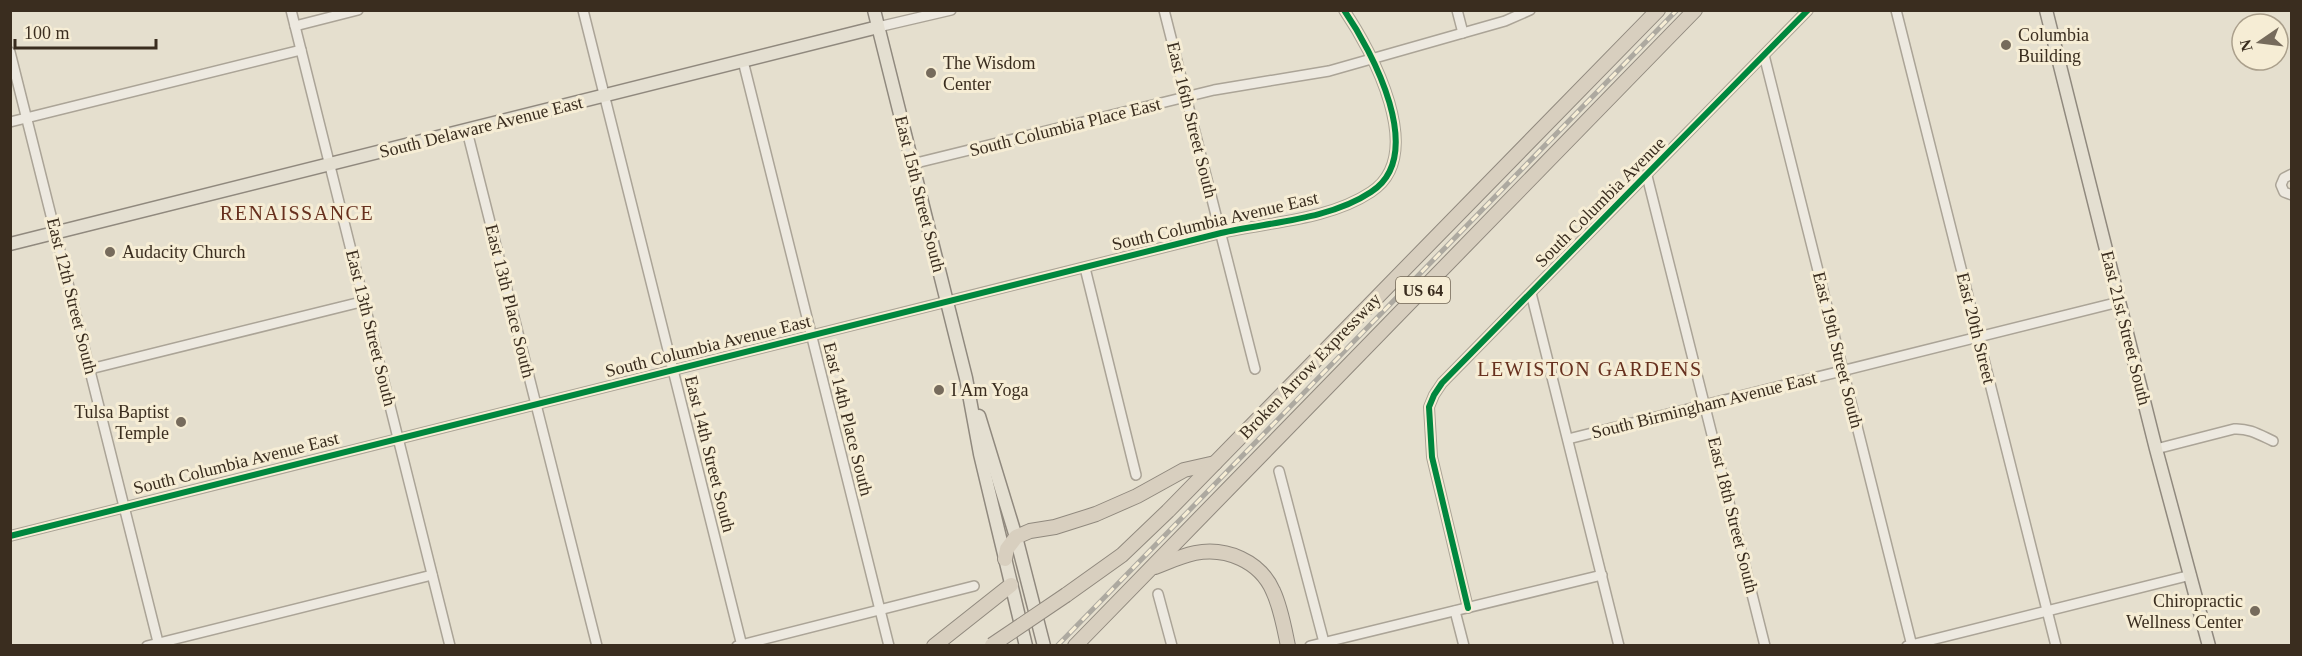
<svg xmlns="http://www.w3.org/2000/svg" width="2302" height="656" viewBox="0 0 2302 656" font-family="'Times New Roman',serif">
	<style>
		.lines { fill: none; stroke-linecap: round; stroke-linejoin: round }
		.minor-casing { stroke: #aba497; stroke-width: 12 }
		.major-casing { stroke: #90897e; stroke-width: 15 }
		.highway-casing { stroke: #90897e; stroke-width: 16 }
		.minor { stroke: #ede9e0; stroke-width: 9 }
		.major { stroke: #e4dfd1; stroke-width: 12 }
		.highway { stroke: #d8cfbf; stroke-width: 14 }
		.rail-casing { stroke: #ada9a0; stroke-width: 5 }
		.rail { stroke: #f6edd5; stroke-width: 3; stroke-dasharray: 9; stroke-linecap: butt }
		.highway-bridge-casing { stroke: #90897e; stroke-width: 16; stroke-linecap: butt }
		.highway-bridge { stroke: #d8cfbf; stroke-width: 14 }
		.cycleway-casing { stroke: #f6edd5; stroke-width: 10 }
		.cycleway { stroke: #00873e; stroke-width: 6 }
		.poi-dot { fill: #766b5c; stroke: #f6edd5; stroke-width: 2 }
		.labels { text-anchor: middle; dominant-baseline: central; stroke-width: 6; stroke-linejoin: round; paint-order: stroke }
		.shield { fill: #f6edd5; stroke: #726756; stroke-width: 1.5 }
		.shield-label { font-size: 16px; font-weight: bold; fill: #3a2d1f }
		.poi-label { font-size: 18px; fill: #3a2d1f; stroke: #f6edd5; text-anchor: start }
		.street-label { font-size: 18px; fill: #3a2d1f; stroke: #f6edd5 }
		.neighbourhood-label { font-size: 20px; letter-spacing: 1.5px; fill: #67301e; stroke: #f6edd5 }
	</style>
	<rect width="100%" height="100%" fill="#e5dfce"/>
	<g class="lines">
		<!-- minor casing -->
		<g class="minor-casing">
			<g id="minor">
				<path d="M291,10L450,646"/>
				<path d="M583,10L742,646"/>
				<path d="M1164,10L1255,369"/>
				<path d="M1457,10L1463,33"/>
				<path d="M1896,10L2056,646"/>
				<path d="M295,26L358,10"/>
				<path d="M878,27L951,10"/>
				<path d="M10,52L159,646"/>
				<path d="M1764,55L1912,646"/>
				<path d="M743,61L889,646"/>
				<path d="M10,122L301,50"/>
				<path d="M467,131L597,646"/>
				<path d="M912,164L1214,90L1329,71L1505,21L1530,10"/>
				<path d="M2292,174L2284,178L2281,185L2284,192L2292,195"/>
				<path d="M1647,176L1765,646"/>
				<path d="M1085,268L1136,475"/>
				<path d="M1531,293L1619,646"/>
				<path d="M90,369L365,301"/>
				<path d="M1568,439L2119,302"/>
				<path d="M2156,449L2234,429C2249,428 2260,435 2273,441"/>
				<path d="M1279,471L1325,646"/>
				<path d="M10,536L1221,233C1269,222 1329,220 1371,192C1428,155 1372,51 1344,10"/>
				<path d="M1158,594L1172,646"/>
				<path d="M1468,608L1432,457L1429,407L1434,395L1442,383L1808,10"/>
				<path d="M1455,611L1464,646"/>
				<path d="M147,646L432,575"/>
				<path d="M737,646L974,586"/>
				<path d="M1310,646L1602,575"/>
				<path d="M1907,646L2191,575"/>
			</g>
		</g>
		<!-- major casing -->
		<g class="major-casing">
			<g id="major">
				<path d="M874,10L966,378L980,454L1026,646"/>
				<path d="M2046,10L2156,449L2209,646"/>
				<path d="M10,244L878,27"/>
				<path d="M979,416L1016,537L1044,646"/>
			</g>
		</g>
		<!-- highway casing -->
		<g class="highway-casing">
			<g id="highway">
				<path d="M1005,559L1007,549L1016,537L1030,531L1055,527L1096,514L1137,496L1184,470L1215,463"/>
				<path d="M1155,567C1168,562 1181,556 1195,553C1226,547 1260,561 1273,591C1281,608 1284,627 1288,646"/>
				<path d="M1066,595L1122,555L1168,511L1658,10"/>
				<path d="M934,646L1011,585"/>
				<path d="M1075,646L1695,10"/>
			</g>
		</g>
		<!-- minor -->
		<use href="#minor" class="minor"/>
		<!-- major -->
		<use href="#major" class="major"/>
		<!-- highway -->
		<use href="#highway" class="highway"/>
		<!-- rail casing -->
		<g class="rail-casing">
			<path id="rail" d="M1057,646L1677,10"/>
		</g>
		<!-- rail -->
		<use href="#rail" class="rail"/>
		<!-- highway-bridge casing -->
		<g class="highway-bridge-casing">
			<path id="highway-bridge" d="M992,645L1066,595"/>
		</g>
		<!-- highway-bridge -->
		<use href="#highway-bridge" class="highway-bridge"/>
		<!-- cycleway casing -->
		<g class="cycleway-casing">
			<g id="cycleway">
				<path d="M10,536L1221,233C1269,222 1329,220 1371,192C1428,155 1372,51 1344,10"/>
				<path d="M1468,608L1432,457L1429,407L1434,395L1442,383L1808,10"/>
			</g>
		</g>
		<!-- cycleway -->
		<use href="#cycleway" class="cycleway"/>
	</g>
	<!-- markers -->
	<g class="poi-dot">
		<circle cx="2006" cy="45" r="6"/>
		<circle cx="931" cy="73" r="6"/>
		<circle cx="110" cy="252" r="6"/>
		<circle cx="939" cy="390" r="6"/>
		<circle cx="181" cy="422" r="6"/>
		<circle cx="2255" cy="611" r="6"/>
	</g>
	<g class="labels">
		<!-- shield labels -->
		<rect class="shield" x="1396" y="277" width="54" height="26" rx="4.5"/>
		<g class="shield-label">
			<text x="1423" y="290">US 64</text>
		</g>
		<!-- poi labels -->
		<g class="poi-label">
			<text x="2018" y="35">Columbia<tspan x="2018" dy="21">Building</tspan></text>
			<text x="943" y="63">The Wisdom<tspan x="943" dy="21">Center</tspan></text>
			<text x="122" y="252">Audacity Church</text>
			<text x="951" y="390">I Am Yoga</text>
			<text x="169" y="412" text-anchor="end">Tulsa Baptist<tspan x="169" dy="21">Temple</tspan></text>
			<text x="2243" y="601" text-anchor="end">Chiropractic<tspan x="2243" dy="21">Wellness Center</tspan></text>
		</g>
		<!-- street labels -->
		<g class="street-label">
			<text transform="translate(1192 120) rotate(76)">East 16th Street South</text>
			<text transform="translate(481 127) rotate(-14)">South Delaware Avenue East</text>
			<text transform="translate(1065 127) rotate(-14)">South Columbia Place East</text>
			<text transform="translate(920 194) rotate(76)">East 15th Street South</text>
			<text transform="translate(1600 202) rotate(-45)">South Columbia Avenue</text>
			<text transform="translate(1215 221) rotate(-13)">South Columbia Avenue East</text>
			<text transform="translate(72 296) rotate(76)">East 12th Street South</text>
			<text transform="translate(510 301) rotate(76)">East 13th Place South</text>
			<text transform="translate(371 328) rotate(76)">East 13th Street South</text>
			<text transform="translate(1976 328) rotate(76)">East 20th Street</text>
			<text transform="translate(2126 328) rotate(76)">East 21st Street South</text>
			<text transform="translate(708 346) rotate(-14)">South Columbia Avenue East</text>
			<text transform="translate(1838 350) rotate(76)">East 19th Street South</text>
			<text transform="translate(1310 366) rotate(-46)">Broken Arrow Expressway</text>
			<text transform="translate(1704 405) rotate(-14)">South Birmingham Avenue East</text>
			<text transform="translate(848 419) rotate(76)">East 14th Place South</text>
			<text transform="translate(710 454) rotate(76)">East 14th Street South</text>
			<text transform="translate(236 463) rotate(-14)">South Columbia Avenue East</text>
			<text transform="translate(1733 515) rotate(76)">East 18th Street South</text>
		</g>
		<!-- neighbourhood labels -->
		<g class="neighbourhood-label">
			<text x="297" y="213">RENAISSANCE</text>
			<text x="1590" y="369">LEWISTON GARDENS</text>
		</g>
	</g>
	<!-- border -->
	<rect width="2302" height="656" fill="none" stroke="#3a2d1f" stroke-width="24"/>
	<!-- north arrow -->
	<g transform="translate(2260 42) rotate(256)"><circle r="28" fill="#f6edd5" stroke="#aba08c" stroke-width="1.5"/>
	<path d="M0-4.5L10 22L0 15L-10 22Z" fill="#766b5c"/>
	<text y="-9" font-size="16" font-weight="bold" text-anchor="middle" fill="#3a2d1f">N</text>
	</g>
	<!-- scale -->
	<path d="M15 39v9h141v-9" fill="none" stroke="#3a2d1f" stroke-width="3"/>
	<text x="24" y="39" font-size="18" fill="#3a2d1f" stroke="#f6edd5" stroke-width="4.5" paint-order="stroke">100 m</text>
</svg>
